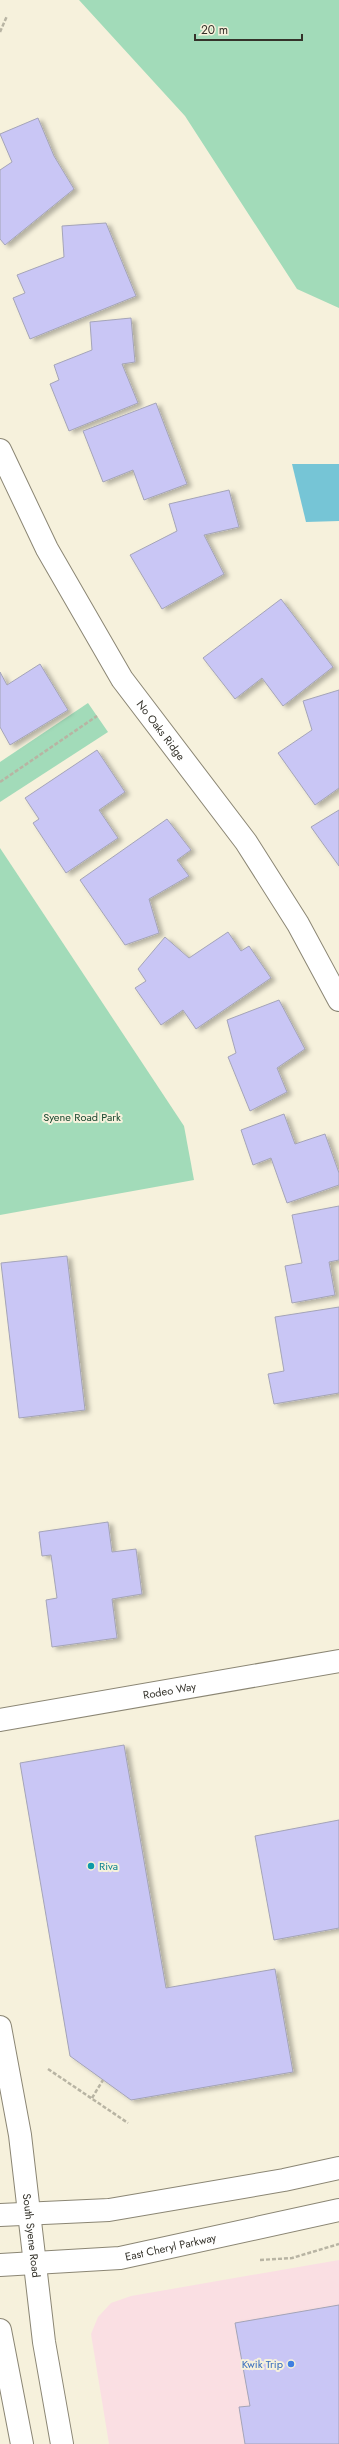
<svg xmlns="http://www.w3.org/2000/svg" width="339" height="2444" viewBox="0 0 339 2444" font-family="Jost,sans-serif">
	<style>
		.commercial { fill: #fadfe3 }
		.green { fill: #a2dbb9 }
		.water { fill: #76c5d6 }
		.building { fill: #c9c6f5; stroke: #a4a4b7; filter: url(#shadow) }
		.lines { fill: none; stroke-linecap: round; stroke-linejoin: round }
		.minor-casing { stroke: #8b8674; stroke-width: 24 }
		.path { stroke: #b8b4a3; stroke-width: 2.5; stroke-dasharray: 4 2; stroke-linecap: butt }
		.minor { stroke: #fff; stroke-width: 22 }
		.culture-dot { fill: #0f9aa8; stroke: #f6f1dc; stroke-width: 1.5 }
		.shop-dot { fill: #3f7fe0; stroke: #f6f1dc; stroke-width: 1.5 }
		.labels { text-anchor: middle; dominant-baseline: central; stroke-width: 4; stroke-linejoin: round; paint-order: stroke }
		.street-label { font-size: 11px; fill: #34322a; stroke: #f6f1dc }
		.park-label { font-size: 11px; fill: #18472f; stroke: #f6f1dc }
		.culture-label { font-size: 11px; fill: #0d838f; stroke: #f6f1dc; text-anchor: start }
		.shop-label { font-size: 11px; fill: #366cbe; stroke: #f6f1dc; text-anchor: end }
	</style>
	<defs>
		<filter id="shadow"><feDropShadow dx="4.5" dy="2.5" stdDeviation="2" flood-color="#0004"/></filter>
	</defs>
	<rect width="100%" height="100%" fill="#f6f1dc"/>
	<!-- commercial -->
	<path class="commercial" d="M339,2260V2444H109L91,2334L98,2317L111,2303L131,2296Z"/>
	<!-- green -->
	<g class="green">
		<path d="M79,0H339V308L297,289L185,116Z"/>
		<path d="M88,703L108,732L0,802V762Z"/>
		<path d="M0,848L184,1126L194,1180L0,1215Z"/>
	</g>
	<!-- water -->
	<path class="water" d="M292,464H339V521L306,522Z"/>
	<!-- building -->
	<g class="building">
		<path d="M38,118L54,156L74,189L5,245L0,239V170L12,162L0,134Z"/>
		<path d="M106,223L136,296L30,339L13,298L25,293L17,275L64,257L62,226Z"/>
		<path d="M131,318L135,362L122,364L138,403L69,431L50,384L59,380L54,365L92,350L90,322Z"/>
		<path d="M156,403L187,484L144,500L133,470L103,482L83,431Z"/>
		<path d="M229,490L239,527L204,535L224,574L162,609L130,555L177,531L169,504Z"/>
		<path d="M281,599L333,667L283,706L262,678L235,699L203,658Z"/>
		<path d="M40,664L68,710L10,745L0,727V672L7,685Z"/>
		<path d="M339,690V788L315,805L278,753L312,730L303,701Z"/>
		<path d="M97,750L125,792L99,810L118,838L66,873L33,823L39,819L25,798Z"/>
		<path d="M339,810V866L311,827Z"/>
		<path d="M167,819L191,850L177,860L189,876L149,899L159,933L125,945L80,880Z"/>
		<path d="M228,932L241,951L249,946L271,978L196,1029L183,1010L161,1025L135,988L146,981L138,969L165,937L189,958Z"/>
		<path d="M279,1000L305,1049L277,1068L287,1092L250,1111L228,1057L236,1053L227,1020Z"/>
		<path d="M284,1114L295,1144L325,1134L339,1173V1185L287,1203L271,1158L253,1165L241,1130Z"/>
		<path d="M339,1206V1260L329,1262L335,1295L292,1303L285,1266L302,1263L292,1215Z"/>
		<path d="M67,1256L85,1410L19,1418L1,1263Z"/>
		<path d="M339,1307V1393L274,1404L268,1374L284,1371L275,1317Z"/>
		<path d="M108,1522L112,1552L136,1549L142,1594L112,1599L117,1638L52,1647L46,1600L57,1598L51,1555L42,1556L39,1532Z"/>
		<path d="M124,1745L166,1988L275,1969L293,2072L131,2100L70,2056L20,1763Z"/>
		<path d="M339,1820V1928L274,1940L255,1836Z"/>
		<path d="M339,2305V2444H245L239,2407L250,2406L235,2323Z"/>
	</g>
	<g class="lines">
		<!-- minor casing -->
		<g class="minor-casing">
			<g id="minor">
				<path id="s1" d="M0,450L47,549L122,679L246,842L298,924L339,1000"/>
				<path id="s2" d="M0,1720L339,1661"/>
				<path id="s3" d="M0,2027L20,2135L44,2342L62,2444"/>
				<path d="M0,2215L109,2210L284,2180L339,2168"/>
				<path id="s4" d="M0,2265L120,2258L339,2210"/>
				<path d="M0,2330L22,2444"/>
			</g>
		</g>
		<!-- path -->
		<g class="path">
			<path d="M0,32L7,16"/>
			<path d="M0,782L97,716"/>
			<path d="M48,2069L128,2123"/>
			<path d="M92,2098L103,2080"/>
			<path d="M260,2260L292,2258L339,2244"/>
		</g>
		<!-- minor -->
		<use href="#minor" class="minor"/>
	</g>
	<!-- markers -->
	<circle class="culture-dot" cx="91" cy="1866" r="4"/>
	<circle class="shop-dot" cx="291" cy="2364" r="4"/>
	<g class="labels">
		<!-- street labels -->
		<g class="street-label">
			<text stroke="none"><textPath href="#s1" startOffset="324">No Oaks Ridge</textPath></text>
			<text stroke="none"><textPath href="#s2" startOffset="172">Rodeo Way</textPath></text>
			<text stroke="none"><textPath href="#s3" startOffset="211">South Syene Road</textPath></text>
			<text stroke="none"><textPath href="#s4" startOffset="172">East Cheryl Parkway</textPath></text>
		</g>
		<!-- park labels -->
		<g class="park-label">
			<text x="82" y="1117">Syene Road Park</text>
		</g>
		<!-- culture labels -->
		<g class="culture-label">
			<text x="99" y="1866">Riva</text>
		</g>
		<!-- shop labels -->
		<g class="shop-label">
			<text x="283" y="2364">Kwik Trip</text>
		</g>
	</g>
	<!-- scale -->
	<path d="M195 34v6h107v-6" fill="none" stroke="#34322a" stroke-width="2"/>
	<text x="201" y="34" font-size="12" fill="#34322a" stroke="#f6f1dc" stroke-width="3" paint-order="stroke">20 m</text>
</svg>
